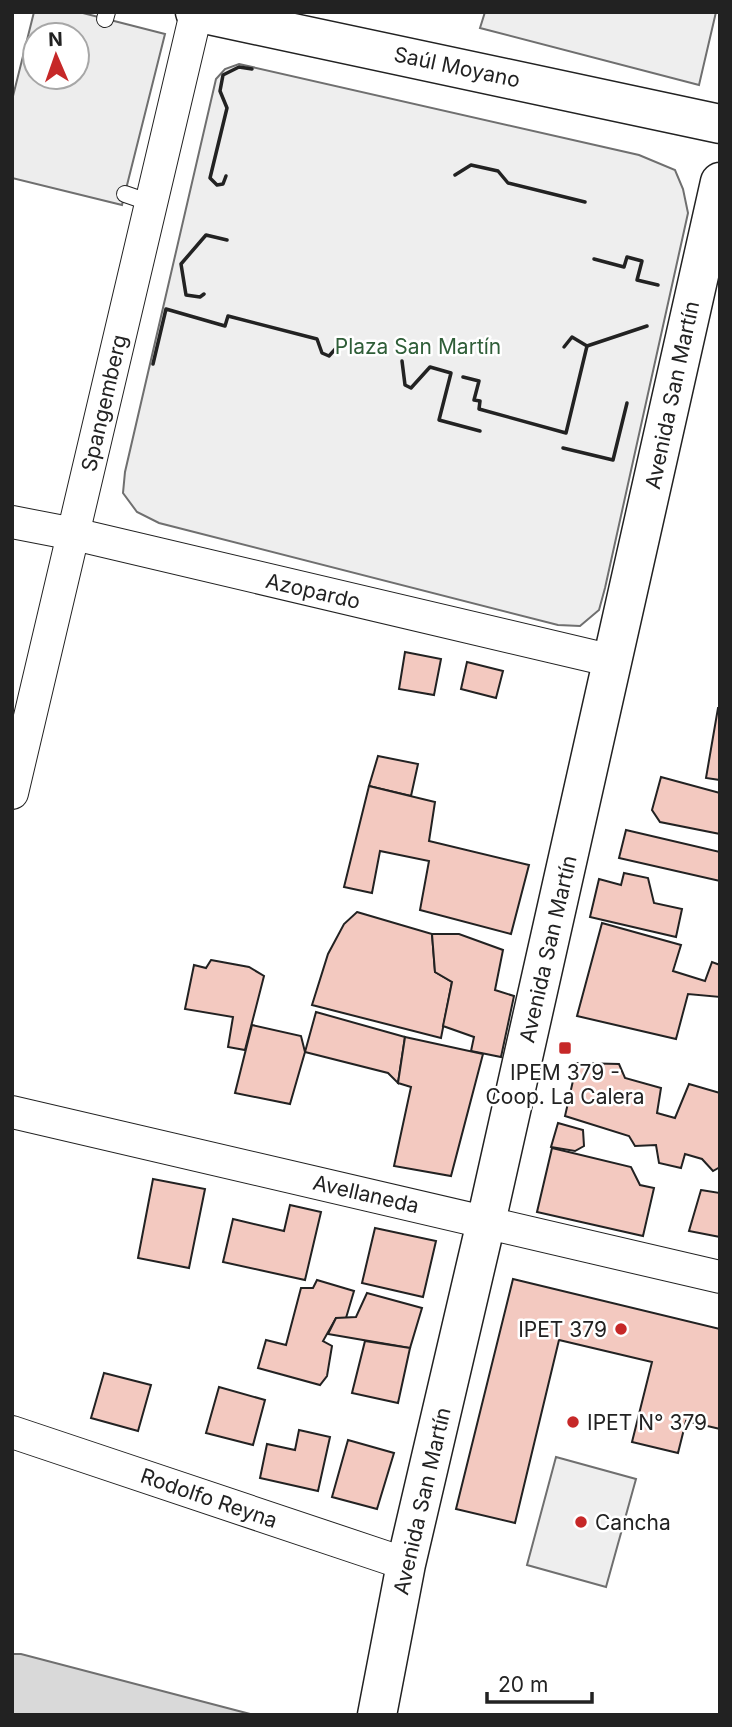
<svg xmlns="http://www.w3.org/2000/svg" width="732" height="1727" viewBox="0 0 732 1727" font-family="Inter,sans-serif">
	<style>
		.green { fill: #eee; stroke: #6f6f6f; stroke-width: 2 }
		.parking { fill: #ededed; stroke: #6f6f6f; stroke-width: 2; fill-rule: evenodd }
		.water { fill: #d9d9d9; stroke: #6f6f6f; stroke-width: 2 }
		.building { fill: #f3c9c0; stroke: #222; stroke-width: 2 }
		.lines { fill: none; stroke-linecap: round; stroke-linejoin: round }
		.lane-casing { stroke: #222; stroke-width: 18 }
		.street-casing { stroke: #222; stroke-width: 34 }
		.secondary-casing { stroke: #222; stroke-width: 41 }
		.lane { stroke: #fff; stroke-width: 16 }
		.street { stroke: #fff; stroke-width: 32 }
		.secondary { stroke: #fff; stroke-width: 38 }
		.wall { stroke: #222; stroke-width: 3.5 }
		.poi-dot { fill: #c62828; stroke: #fff; stroke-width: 2.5 }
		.labels { text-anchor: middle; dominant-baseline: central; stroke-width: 5; stroke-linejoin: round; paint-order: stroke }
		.street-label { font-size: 21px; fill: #222; stroke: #fff }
		.park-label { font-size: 21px; fill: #2f5e38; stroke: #fff }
		.poi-label { font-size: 21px; fill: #222; stroke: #fff; text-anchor: start }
	</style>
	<rect width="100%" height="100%" fill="#fff"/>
	<!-- green -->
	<g class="green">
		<path d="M485,12H716L699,85L480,28Z"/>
		<path d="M239,64L639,155L675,170L683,189L688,213L605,588L599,610L580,626L558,625L159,523L137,512L123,493L125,472L216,79L225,69Z"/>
		<path d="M556,1457L636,1479L606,1587L527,1565Z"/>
	</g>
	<!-- parking -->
	<path class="parking" d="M34,12H79L165,34L122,205L12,178V100ZM35,35H77V77H35Z"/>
	<!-- water -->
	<path class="water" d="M12,1654H21L254,1715H12Z"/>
	<!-- building -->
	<g class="building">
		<path d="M405,652L441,659L434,695L399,689Z"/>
		<path d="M467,662L503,671L496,698L461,689Z"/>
		<path d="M718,708H720V780L706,778Z"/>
		<path d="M378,756L418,764L411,796L369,786Z"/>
		<path d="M661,777L720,793V834L660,822L652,810Z"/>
		<path d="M369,786L435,802L429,841L529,865L511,934L420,910L429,861L380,851L372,893L344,887Z"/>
		<path d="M626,830L720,852V881L619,858Z"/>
		<path d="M624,873L648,878L654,903L682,909L676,937L590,917L599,879L621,885Z"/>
		<path d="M357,912L432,934L435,972L452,982L441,1038L312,1005L328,954L344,924Z"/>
		<path d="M602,923L681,945L673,971L705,981L712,962L720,965V997L688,994L676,1039L577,1016Z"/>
		<path d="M432,934H459L503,950L495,990L514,996L501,1057L471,1051L474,1037L443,1026L452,982L435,972Z"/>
		<path d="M211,960L249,967L264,976L245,1050L228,1047L233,1017L185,1009L194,965L206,968Z"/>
		<path d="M316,1012L405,1037L398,1083L388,1073L305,1052Z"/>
		<path d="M252,1025L301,1036L305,1052L290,1104L235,1093Z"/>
		<path d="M405,1037L483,1054L451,1176L394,1166L411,1087L398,1083Z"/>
		<path d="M577,1063L619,1064L625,1078L661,1088L657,1113L675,1118L689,1084L720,1093V1167L713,1171L702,1159L685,1154L681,1168L659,1163L656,1145L635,1146L629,1136L565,1116Z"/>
		<path d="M558,1123L583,1130L584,1146L575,1151L551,1147Z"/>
		<path d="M552,1148L631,1167L640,1185L654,1188L643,1236L537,1212Z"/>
		<path d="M153,1179L205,1189L189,1268L138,1258Z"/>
		<path d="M701,1190L720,1193V1237L689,1231Z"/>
		<path d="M290,1205L321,1212L305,1280L223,1262L233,1219L284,1231Z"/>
		<path d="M375,1228L436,1241L423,1297L362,1283Z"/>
		<path d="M513,1279L720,1329V1429L686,1421L678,1453L632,1442L652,1362L559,1340L515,1523L456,1509Z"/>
		<path d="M317,1280L354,1291L346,1318H336L323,1341L332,1346L327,1376L320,1385L258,1368L266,1340L286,1345L301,1288H313Z"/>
		<path d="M367,1293L422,1308L410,1348L328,1334L336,1318L356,1317Z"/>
		<path d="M365,1341L410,1348L398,1403L352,1393Z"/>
		<path d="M104,1373L151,1385L138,1431L91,1418Z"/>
		<path d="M219,1387L265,1400L253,1445L206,1433Z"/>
		<path d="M299,1430L330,1437L318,1491L260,1478L267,1444L295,1450Z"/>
		<path d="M348,1440L394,1453L377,1509L332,1497Z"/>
	</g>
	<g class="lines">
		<!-- lane casing -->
		<g class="lane-casing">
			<g id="lane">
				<path d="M105,19L107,12"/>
				<path d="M125,194L151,203"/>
			</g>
		</g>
		<!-- street casing -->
		<g class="street-casing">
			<g id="street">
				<path d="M12,522L74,534L613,661"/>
				<path d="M12,793L196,13"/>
				<path d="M12,1112L720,1277"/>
				<path d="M12,1432L406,1564"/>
			</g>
		</g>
		<!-- secondary casing -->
		<g class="secondary-casing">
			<g id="secondary">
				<path d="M195,12L720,124"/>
				<path d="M377,1715L406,1564L486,1222L720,182"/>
			</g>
		</g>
		<!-- lane -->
		<use href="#lane" class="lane"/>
		<!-- street -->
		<use href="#street" class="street"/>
		<!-- secondary -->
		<use href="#secondary" class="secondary"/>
		<!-- wall -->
		<g class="wall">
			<path d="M455,175L471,165L498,171L508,183L585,202"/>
			<path d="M226,176L223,184L217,185L210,178L227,108L220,91L223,75L239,67L252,69"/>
			<path d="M594,259L624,267L627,257L642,261L637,280L658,285"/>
			<path d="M204,294L200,297L186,295L181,264L206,235L227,240"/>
			<path d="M564,347L572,337L587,346"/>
			<path d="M402,361L405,385L411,388L430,367L451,373L439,420L480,431"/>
			<path d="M153,364L166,309L225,326L228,316L317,339L322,353L329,356L339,345"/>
			<path d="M463,377L479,381L474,400L480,401L479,409L566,433L587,346L647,326"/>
			<path d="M563,448L613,460L627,403"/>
		</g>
	</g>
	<!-- markers -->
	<g class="poi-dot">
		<rect x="558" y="1041" width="14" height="14" rx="3.5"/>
		<circle cx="621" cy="1329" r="7"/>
		<circle cx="573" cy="1422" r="7"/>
		<circle cx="581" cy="1522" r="7"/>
	</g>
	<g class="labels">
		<!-- street labels -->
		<g class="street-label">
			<text transform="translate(457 67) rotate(12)">Saúl Moyano</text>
			<text transform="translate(672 395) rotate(-78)">Avenida San Martín</text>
			<text transform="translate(104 403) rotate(-77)">Spangemberg</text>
			<text transform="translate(313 591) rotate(13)">Azopardo</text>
			<text transform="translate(548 949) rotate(-77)">Avenida San Martín</text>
			<text transform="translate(366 1194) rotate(13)">Avellaneda</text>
			<text transform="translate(209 1498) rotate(19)">Rodolfo Reyna</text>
			<text transform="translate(422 1501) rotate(-77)">Avenida San Martín</text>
		</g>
		<!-- park labels -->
		<g class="park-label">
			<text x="418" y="346">Plaza San Martín</text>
		</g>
		<!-- poi labels -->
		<g class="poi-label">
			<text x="565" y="1072" text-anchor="middle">IPEM 379 -<tspan x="565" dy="24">Coop. La Calera</tspan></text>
			<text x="607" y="1329" text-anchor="end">IPET 379</text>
			<text x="587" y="1422">IPET N° 379</text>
			<text x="595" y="1522">Cancha</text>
		</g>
	</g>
	<!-- border -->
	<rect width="732" height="1727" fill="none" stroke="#222222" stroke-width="28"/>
	<!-- north arrow -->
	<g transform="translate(56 56) rotate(358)"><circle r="33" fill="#ffffff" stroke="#a7a7a7" stroke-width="2"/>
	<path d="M0-5L12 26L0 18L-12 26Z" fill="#c62828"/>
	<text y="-10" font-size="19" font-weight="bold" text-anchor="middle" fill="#222222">N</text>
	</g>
	<!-- scale -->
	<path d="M487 1692v10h105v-10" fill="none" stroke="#222222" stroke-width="3.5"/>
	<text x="498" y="1692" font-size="21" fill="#222222" stroke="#ffffff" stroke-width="5" paint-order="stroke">20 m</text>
</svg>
